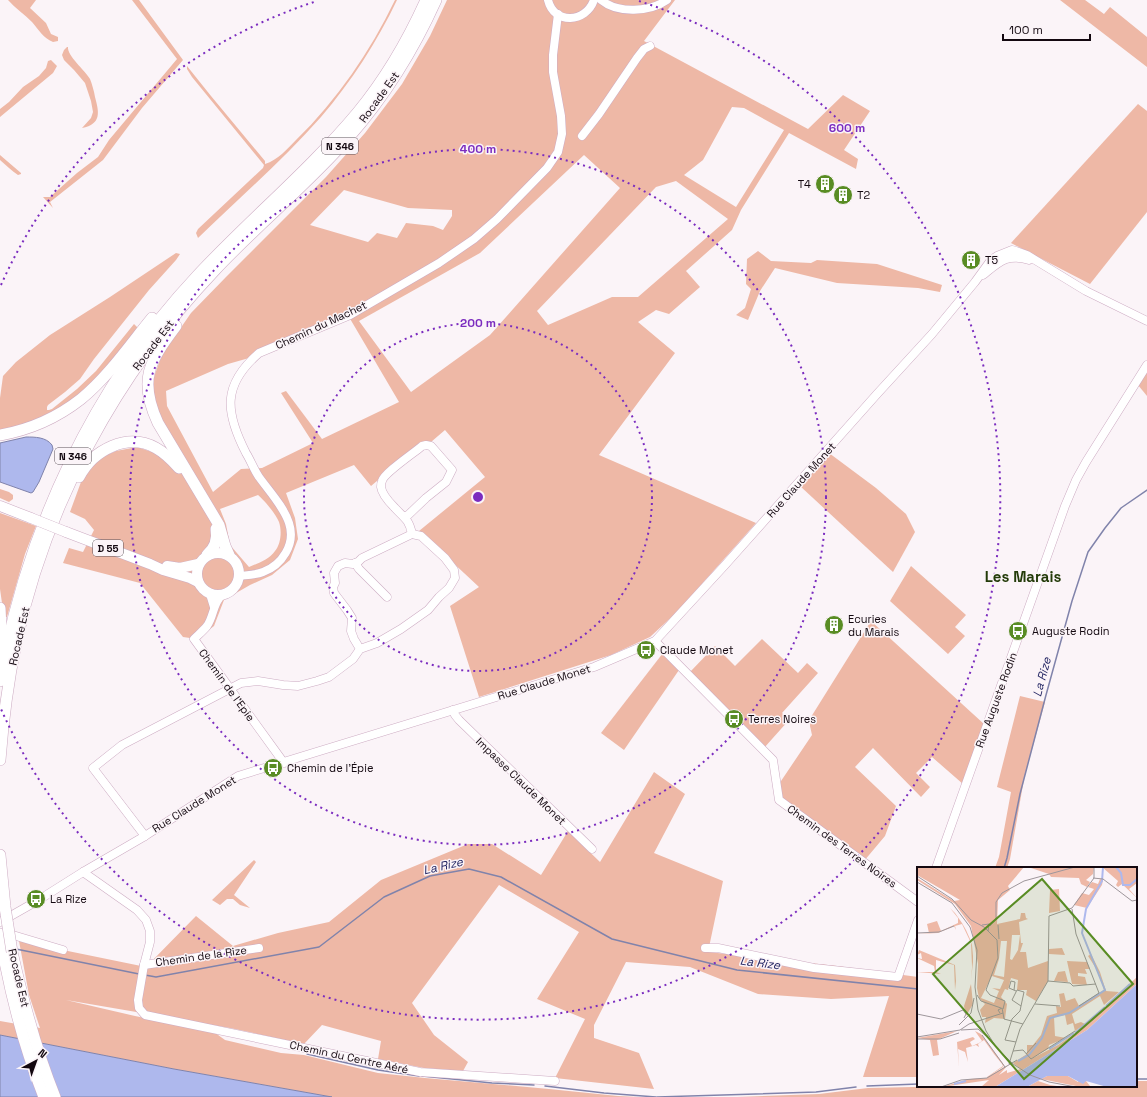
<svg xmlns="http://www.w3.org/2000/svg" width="1147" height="1097" viewBox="0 0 1147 1097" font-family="'Space Grotesk',sans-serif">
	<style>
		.green { fill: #eeb8a6; fill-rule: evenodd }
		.water { fill: #aeb8ed; stroke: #8083ab }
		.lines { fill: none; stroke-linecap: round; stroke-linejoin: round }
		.stream { stroke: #8083ab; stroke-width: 1.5 }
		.minor-casing { stroke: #cdacc3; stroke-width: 9 }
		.major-casing { stroke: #cdacc3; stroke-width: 11 }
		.highway-casing { stroke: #cdacc3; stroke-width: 12 }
		.minor { stroke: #fff; stroke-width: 8 }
		.major { stroke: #fff; stroke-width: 10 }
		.highway { stroke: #fff; stroke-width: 11 }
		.major-bridge-casing { stroke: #cdacc3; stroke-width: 11; stroke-linecap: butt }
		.highway-bridge-casing { stroke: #cdacc3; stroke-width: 12; stroke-linecap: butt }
		.major-bridge { stroke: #fff; stroke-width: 10 }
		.highway-bridge { stroke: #fff; stroke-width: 11 }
		.ring { fill: none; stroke: #7b2cbf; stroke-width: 2; stroke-dasharray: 2 4 }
		.labels { text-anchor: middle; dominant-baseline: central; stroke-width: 3; stroke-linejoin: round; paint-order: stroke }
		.shield { fill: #fbf4f8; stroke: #594f56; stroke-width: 1 }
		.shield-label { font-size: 10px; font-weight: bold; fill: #130810 }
		.street-label { font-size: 11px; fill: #130810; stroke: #fbf4f8 }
		.poi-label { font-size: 11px; fill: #130810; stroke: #fbf4f8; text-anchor: start }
		.water-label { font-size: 12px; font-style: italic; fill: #222462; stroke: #fbf4f8 }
		.district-label { font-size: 15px; font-weight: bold; fill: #233b09; stroke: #fbf4f8 }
		.inset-river { fill: none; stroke: #aeb8ed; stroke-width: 2 }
		.inset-road { fill: none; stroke: #9e969b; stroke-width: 1 }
		.view { fill: #598c24; fill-opacity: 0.15; stroke: #598c24; stroke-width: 2 }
		.inset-edge { fill: none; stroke: #130810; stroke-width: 2 }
		.centre { fill: #7b2cbf; stroke: #fbf4f8; stroke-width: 2 }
		.ring-label { font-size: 12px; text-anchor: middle; font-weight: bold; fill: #7b2cbf; stroke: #fbf4f8; stroke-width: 3; stroke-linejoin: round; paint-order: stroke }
	</style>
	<rect width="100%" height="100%" fill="#fbf4f8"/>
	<!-- green -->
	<g class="green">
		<path d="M8,0H36L30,8L46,23L51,34L58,37V41L53,42C43,38 39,30 32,22C24,14 15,8 8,0Z"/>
		<path d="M132,0H139L183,60L142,108L103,160L50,202L53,208L43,197H50L77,173L98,157L109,140L177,59Z"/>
		<path d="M395,0H397C377,42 351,82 321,117C283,160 239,198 198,238L196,233L198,229L263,168L264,165L192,77L187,69V66L211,96L265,161V164C278,160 287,149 296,140C337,100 370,52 395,0Z"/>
		<path d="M447,0H675L644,41L808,129L843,95L870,111L844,150L858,159L856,169L789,133L741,210L732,230L686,271L700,287L669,314L656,310L638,322L675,353L599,455L756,523L676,613L650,637L611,655L479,697L450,606L479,587L419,531L485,477L445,430L431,442L422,443L371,486L354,465L286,493L295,518L298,539L290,560L272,575L250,585L224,600L214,626L197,639L183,637L140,583L63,563L69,548L83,552L94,530L85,519L70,512L81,482L98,459L116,451L137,447L158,454L183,456L161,418L155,400L152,385L155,374L162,355L191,313L226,277L326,177L365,133L402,84L430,36ZM732,107L744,108L784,130L736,207L684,175L703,160ZM584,155L620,188L490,335L411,392L359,321L480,253ZM676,181L728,219L638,297H612L548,325L537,311L656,187ZM344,190L408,208L452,210V216L443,230L433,226L406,223L397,238L377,233L368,242L310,225ZM349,317L399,402L322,439L286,391L281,393L313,443L262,468L241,469L213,492L167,406L166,391L228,364L267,353ZM258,495C264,500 276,514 279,522C282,531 281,544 275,551C269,560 258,563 249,567L230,545L226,524L220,509Z"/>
		<path d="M1060,0H1085L1104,14L1110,7L1147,37V67Z"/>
		<path d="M67,47H68C67,56 85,70 90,79C92,84 94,91 95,97C99,112 102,124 82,128L91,118L93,112L91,101L85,83L74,70L64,60L62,55L64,50Z"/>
		<path d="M51,60L57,66L53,73L0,117V109L9,102L23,87L39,76L46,68L48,61Z"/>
		<path d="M1138,104L1147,111V212L1090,284L1011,243Z"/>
		<path d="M0,155L21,173V174L18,175C12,171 6,165 0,160Z"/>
		<path d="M758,251L771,261L811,263L817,260L877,264L942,285L940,292L918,288L837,283L775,268L760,291L748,320L736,315L745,308L751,289L746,284L747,259Z"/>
		<path d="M176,253L180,254L176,260L149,290L94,359L80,379L65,392L48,405L47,407V410H49L52,409L77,389L96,371L134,324L138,328C114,358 90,391 55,411C38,421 19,426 0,430V398L3,376L16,362L50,335L110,297Z"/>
		<path d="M1147,370V396L1138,385Z"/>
		<path d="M829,453L876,488L906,514L915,532L893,572L800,486Z"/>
		<path d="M0,489L9,492L13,495V499L9,502L0,498Z"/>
		<path d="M0,513L36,526L25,554L7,617H4L0,589Z"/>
		<path d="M911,566L966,615L955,627L965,636L948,654L890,601Z"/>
		<path d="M871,621L984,724L963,784L932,757L916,773L930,787L921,797L873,748L855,767L896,806L885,836L864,861L785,802L780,793L779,784L812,735L810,726L811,717Z"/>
		<path d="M762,639L798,673L807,663L818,673L782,713L789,720L764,748L690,672L715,646L735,666Z"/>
		<path d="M663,653L679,670L624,750L601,733Z"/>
		<path d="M1020,696L1045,702L1024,779L1010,859L1007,868H995L999,857L1011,792L997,787Z"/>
		<path d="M654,772L685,794L654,853L723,881L708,952L837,966L918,977V1077H863L889,996L831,999L758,994L690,967L626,962L594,1025V1038L639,1053L654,1089L555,1078L585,1019L537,999L579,932L499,885L412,1003L434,1035L468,1062L463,1071L424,1068L378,1059L381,1041L322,1025L304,1044L230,1028L66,1000L135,1016L214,1032L225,1040L281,1053L304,1055L378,1073L425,1078L549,1089L618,1096L639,1097H332L174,1069L0,1035V1021L40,1028L29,995L19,941L146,967L196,916L233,946L278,933L329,922L381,880L468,844H492L541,875L568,831L600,862Z"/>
		<path d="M254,860L256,862L234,895L250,908L240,905L233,899H227L220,905L212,900Z"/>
		<path d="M1136,1081H1147V1097H737L819,1094L868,1088L957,1086H1136Z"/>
	</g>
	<!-- water -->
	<g class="water">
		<path d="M26,437C35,437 46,437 52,445L53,449L39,482L33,492L31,493L0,482V443Z"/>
		<path d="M0,1035L174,1069L332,1097H0Z"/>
	</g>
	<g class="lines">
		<!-- stream -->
		<g class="stream">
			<path d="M1004,868L1007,858L1020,794L1046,695L1072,601L1088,552L1105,528L1121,508L1147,490"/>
			<path d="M16,949L139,974"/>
			<path d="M145,975L156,977L319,947L384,897L430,876L469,869L501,877L612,939L737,970L918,989"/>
			<path d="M307,1054L378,1070L419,1076"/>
			<path d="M422,1076L492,1083L534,1085"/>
			<path d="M1138,1079H1147"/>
			<path d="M545,1086L604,1093L656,1097"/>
			<path d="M867,1086L918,1084"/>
			<path d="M657,1097L816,1092L856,1087"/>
		</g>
		<!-- minor casing -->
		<g class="minor-casing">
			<g id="minor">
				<path d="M548,0C554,25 586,23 594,0"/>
				<path d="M601,0C618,14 650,12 667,0"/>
				<path d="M582,136L599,114L637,58L644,49L650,46"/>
				<path d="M983,275C999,262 1007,253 1029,260"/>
				<path d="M405,518L426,498L446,482L452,470L431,446L426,445L422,446C414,453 384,473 382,481C381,483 381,485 381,487C382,495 390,503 395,508C404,518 409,519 412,534"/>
				<path d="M355,563L359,569L387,597"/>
				<path d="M239,576C247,575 256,575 263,572C282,565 296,544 289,523C284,507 269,491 259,477C254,470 251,461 246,453C225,412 222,385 259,353L350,315L439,263L474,239L497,219L547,168L558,152L562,134L561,116L553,72V55L558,14"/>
				<path d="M210,594L214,607"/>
				<path d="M222,595C213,603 214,616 207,626C204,630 198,635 194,639L284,763"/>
				<path d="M655,641L773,760L779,800L918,902"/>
				<path d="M453,710L455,715L459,720L592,849"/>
				<path d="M145,836L93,768L122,745L241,683L258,681L283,685L298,686L317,681L329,677L353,659L360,649L354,639L351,631L352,618L347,610L334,593L333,587L335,583L334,573L338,566L345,563L353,564L358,562L362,558L412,534L421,536L445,558L454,570L455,578L449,588L439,597L428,610L401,629L377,643L360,649"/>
				<path d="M936,868L1065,506L1076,480L1086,462L1147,365"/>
				<path d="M83,872L137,910L146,920L150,931V942L144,965L138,1000L139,1008L145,1015L420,1072L555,1081"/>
				<path d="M0,922L37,901L83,872L145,836L238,776L594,667L655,641L725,565L877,394L932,334L975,282L991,260L997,256L1012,250L1016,251L1027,255L1086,291L1147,321"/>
				<path d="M6,933L63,950"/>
				<path d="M705,948H718L814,968L898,977L918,920"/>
				<path d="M144,965L259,948"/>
			</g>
		</g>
		<!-- major casing -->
		<g class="major-casing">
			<g id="major">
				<path d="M0,506L31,518"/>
				<path d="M66,532L150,564L163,570L190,578L198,582"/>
				<circle cx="218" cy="574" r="21"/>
				<path d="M167,566L180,568L198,564"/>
			</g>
		</g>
		<!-- highway casing -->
		<g class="highway-casing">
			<g id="highway">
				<path d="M176,326C149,362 138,380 158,423L219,525L225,546L229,555"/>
				<path d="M0,435C29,430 58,417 81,399C108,377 130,345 152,318"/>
				<path d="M79,477C93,450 127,432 156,448C165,453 172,460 179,468"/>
				<path d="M207,555C215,548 218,540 216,529"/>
				<path d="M0,608L1,628L0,648"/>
				<path d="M0,681C26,531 93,387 197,276C249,220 309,171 358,112C386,78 408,40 426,0"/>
				<path d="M0,760C3,720 8,682 16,643C46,504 116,374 215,270C258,224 308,184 349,137C385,96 414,49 436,0"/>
				<path d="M0,855L5,907"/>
				<path d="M0,934C9,990 23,1044 44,1097"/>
				<path d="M12,952C23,1001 36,1050 55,1097"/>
			</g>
		</g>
		<!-- minor -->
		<use href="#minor" class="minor"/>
		<!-- major -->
		<use href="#major" class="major"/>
		<!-- highway -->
		<use href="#highway" class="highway"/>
		<!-- major-bridge casing -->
		<g class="major-bridge-casing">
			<path id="major-bridge" d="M31,518L66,532"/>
		</g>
		<!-- highway-bridge casing -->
		<g class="highway-bridge-casing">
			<path id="highway-bridge" d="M5,907L12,952"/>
		</g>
		<!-- major-bridge -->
		<use href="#major-bridge" class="major-bridge"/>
		<!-- highway-bridge -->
		<use href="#highway-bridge" class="highway-bridge"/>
	</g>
	<!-- distance rings -->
	<g class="ring">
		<circle cx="478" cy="497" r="174"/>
		<circle cx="478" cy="497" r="348"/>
		<path d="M1 285A522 522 0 0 1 317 1M639 1A522 522 0 1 1 1 709"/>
	</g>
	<!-- icons -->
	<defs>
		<g id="building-disc" transform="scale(1)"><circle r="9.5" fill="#598c24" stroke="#fbf4f8"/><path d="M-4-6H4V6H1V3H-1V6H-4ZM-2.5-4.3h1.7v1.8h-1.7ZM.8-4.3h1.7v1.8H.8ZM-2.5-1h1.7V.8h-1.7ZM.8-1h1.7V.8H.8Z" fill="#fff"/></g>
		<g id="bus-disc" transform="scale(1)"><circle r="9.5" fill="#598c24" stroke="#fbf4f8"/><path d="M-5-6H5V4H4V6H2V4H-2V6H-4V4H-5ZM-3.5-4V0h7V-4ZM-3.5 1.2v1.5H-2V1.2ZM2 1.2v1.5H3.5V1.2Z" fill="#fff"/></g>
	</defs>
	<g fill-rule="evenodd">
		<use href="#building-disc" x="825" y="184"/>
		<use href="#building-disc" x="843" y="195"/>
		<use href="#building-disc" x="971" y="260"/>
		<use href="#building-disc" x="834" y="625"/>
		<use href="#bus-disc" x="1018" y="631"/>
		<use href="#bus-disc" x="646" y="650"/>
		<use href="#bus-disc" x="734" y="719"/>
		<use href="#bus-disc" x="273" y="768"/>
		<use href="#bus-disc" x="36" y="899"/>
	</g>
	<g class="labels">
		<!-- shield labels -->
		<g class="shield">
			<rect x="322" y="138" width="36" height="16" rx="3"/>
			<rect x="55" y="448" width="36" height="16" rx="3"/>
			<rect x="93" y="540" width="30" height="16" rx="3"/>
		</g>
		<g class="shield-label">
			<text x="340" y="146">N 346</text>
			<text x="73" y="456">N 346</text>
			<text x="108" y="548">D 55</text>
		</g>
		<!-- street labels -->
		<g class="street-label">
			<text transform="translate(379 97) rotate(-54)">Rocade Est</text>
			<text transform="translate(321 325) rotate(-25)">Chemin du Machet</text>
			<text transform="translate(153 345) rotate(-53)">Rocade Est</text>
			<text transform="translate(801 480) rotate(-48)">Rue Claude Monet</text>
			<text transform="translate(19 636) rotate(-77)">Rocade Est</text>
			<text transform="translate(544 682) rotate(-17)">Rue Claude Monet</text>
			<text transform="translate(227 685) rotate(54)">Chemin de l'Epie</text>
			<text transform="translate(996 700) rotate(-70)">Rue Auguste Rodin</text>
			<text transform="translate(521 781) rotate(44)">Impasse Claude Monet</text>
			<text transform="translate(194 804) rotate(-32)">Rue Claude Monet</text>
			<text transform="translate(842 846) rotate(36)">Chemin des Terres Noires</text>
			<text transform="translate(201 956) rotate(-8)">Chemin de la Rize</text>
			<text transform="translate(19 978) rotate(77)">Rocade Est</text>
			<text transform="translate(349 1057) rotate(12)">Chemin du Centre Aéré</text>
		</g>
		<!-- poi labels -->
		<g class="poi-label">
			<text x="811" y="184" text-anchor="end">T4</text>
			<text x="857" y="195">T2</text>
			<text x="985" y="260">T5</text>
			<text x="848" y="619">Ecuries<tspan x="848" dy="13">du Marais</tspan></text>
			<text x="1032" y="631">Auguste Rodin</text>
			<text x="660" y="650">Claude Monet</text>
			<text x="748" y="719">Terres Noires</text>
			<text x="287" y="768">Chemin de l'Épie</text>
			<text x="50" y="899">La Rize</text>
		</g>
		<!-- water labels -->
		<g class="water-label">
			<text transform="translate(1042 677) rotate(-75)">La Rize</text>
			<text transform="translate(443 866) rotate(-13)">La Rize</text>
			<text transform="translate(760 963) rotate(7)">La Rize</text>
		</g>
		<!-- district labels -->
		<g class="district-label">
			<text x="1023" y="576">Les Marais</text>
		</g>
	</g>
	<!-- overview -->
	<g transform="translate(917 867)">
		<rect width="220" height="220" fill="#fbf4f8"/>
		<path d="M0,0H107L91,19L93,23L81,33L80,57L103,52L104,46H108L109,51L111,52L102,55L104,76H106L103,85H109L111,101L131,94V114L119,134L109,128L110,123H100L101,113L94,111L91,123L88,122L84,130L90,137L88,152L77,151L68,156L69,150H65L63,143L68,137L62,131L60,121L61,97L54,59L38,37L0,13V11L37,34L43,33L0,8ZM95,68H103L101,83L95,93L93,92ZM84,74H90L87,110L77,108L82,92ZM75,109L87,113L83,122L75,121L82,124L77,136L64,131ZM111,0H177L176,7L169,13L173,15L170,20L164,17L162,11L134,10L132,7ZM185,0H220V16L212,22L220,31L205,17L201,20L199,18L201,14ZM183,12L186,13L185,18L170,41L157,38L165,26L172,28L177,22L171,20L175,15L181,17ZM142,22L143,44L132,46L133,23ZM33,41L38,46L45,56L49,63L53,72L55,78L56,89V95L54,113L55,101L39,98L55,101V99L54,76L45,57L38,59L39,63L37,59L21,66L0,67L12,66L10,57L20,54L24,64L41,56V51ZM145,81L148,88L132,87V82ZM2,83L38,98L39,114L38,123L37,98L19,93V105L24,107L0,105H18L17,99L0,91L5,92L4,86L0,88ZM174,87L183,105L189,124L202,125L187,138L183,129L155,147L158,157L164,155L168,157L158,164L156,156L150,158L148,148L137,150L138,169L149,171L132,178L131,182L112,193L141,178L166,161L220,110V117L170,163L78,220H64L72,213L25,220L53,212L70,211V210L86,199L85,197L77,187L67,173L61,177L62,180L59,178L49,181L51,195L48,185L41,182L42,201L40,175L56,170L58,172L53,175L55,179L62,176L65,174L58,164L64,167L87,198L86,200L72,209L91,198L82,208L90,203V206L104,202L96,196L110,187V178H116L124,168L130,149L140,146L139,139L144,140L142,127L147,126L149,134L158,131L162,139L187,123L182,106L171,89ZM150,94L170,95L173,102H168L170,107L161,106V109L168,110L170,118L155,117ZM148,104L151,115L137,114L141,105ZM54,117L56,137L49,149L47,139ZM40,164L20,173L22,188L16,189L13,173L0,171ZM130,209H151L161,215L162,213L169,214L173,219H185L164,220L124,212ZM121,214L133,218L147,220H110Z" fill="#eeb8a6" fill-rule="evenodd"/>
		<path d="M220,117V220H190L169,214L166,217L151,209H130L110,220H78L170,163Z" fill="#aeb8ed"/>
		<path class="inset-river" d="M199,0L204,6L206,18H213L220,12M189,139L213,117M158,166L188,140M132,182L157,166M101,194L112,188L125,171L133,151L152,146L188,123L165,66L169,42L185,14L186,0M37,217L49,214"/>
		<path class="inset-road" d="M0,9L35,32L54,53L67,60L80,73L81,91L69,123L73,128L88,134L86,142M176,11L186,12L215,34L220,33M0,15L35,36L53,60L60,83L58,120L61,143L69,164L79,180L96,197L113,208L132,215L159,220M155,42L159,67L182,126L162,139M65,58L72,57L71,64M81,58L82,72M73,59L79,52V35L85,26L107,14L158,0M0,66L22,65L37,59M131,114L153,116L156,119L179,117M97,123L98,115L94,114L92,121L99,124M60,128L64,134L84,141M118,137L143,139M86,146L87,152L106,157M0,147L24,152L46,143L49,147L47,151M42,158L54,146L57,131M44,163L61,162L69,169M65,168L88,200M0,170L43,163L52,157L86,146L85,141L81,143L83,146M1,172H23L42,166M99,175L88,173L95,152L103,144L104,139L95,133L100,123L107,125L104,139M96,184L106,183L114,192L158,164M109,187L119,176M92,197L103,162L131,114L132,49L155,41L177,11V0M24,220L44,213L70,211L100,193"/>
		<path class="view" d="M125,12L216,117L107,212L16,107Z"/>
		<rect width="220" height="220" class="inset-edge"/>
	</g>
	<circle cx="478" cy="497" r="6" class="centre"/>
	<g class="ring-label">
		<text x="847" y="132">600 m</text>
		<text x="478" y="153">400 m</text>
		<text x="478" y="327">200 m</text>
	</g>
	<!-- north arrow -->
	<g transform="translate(36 1061) rotate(41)" stroke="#fbf4f8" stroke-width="3" paint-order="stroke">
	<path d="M0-3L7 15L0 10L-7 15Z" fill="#130810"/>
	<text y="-6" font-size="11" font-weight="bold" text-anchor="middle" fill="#130810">N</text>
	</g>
	<!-- scale -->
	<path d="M1003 34v6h87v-6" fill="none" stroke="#130810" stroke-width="2"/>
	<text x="1009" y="34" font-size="12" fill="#130810" stroke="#fbf4f8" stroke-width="3" paint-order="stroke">100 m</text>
</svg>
